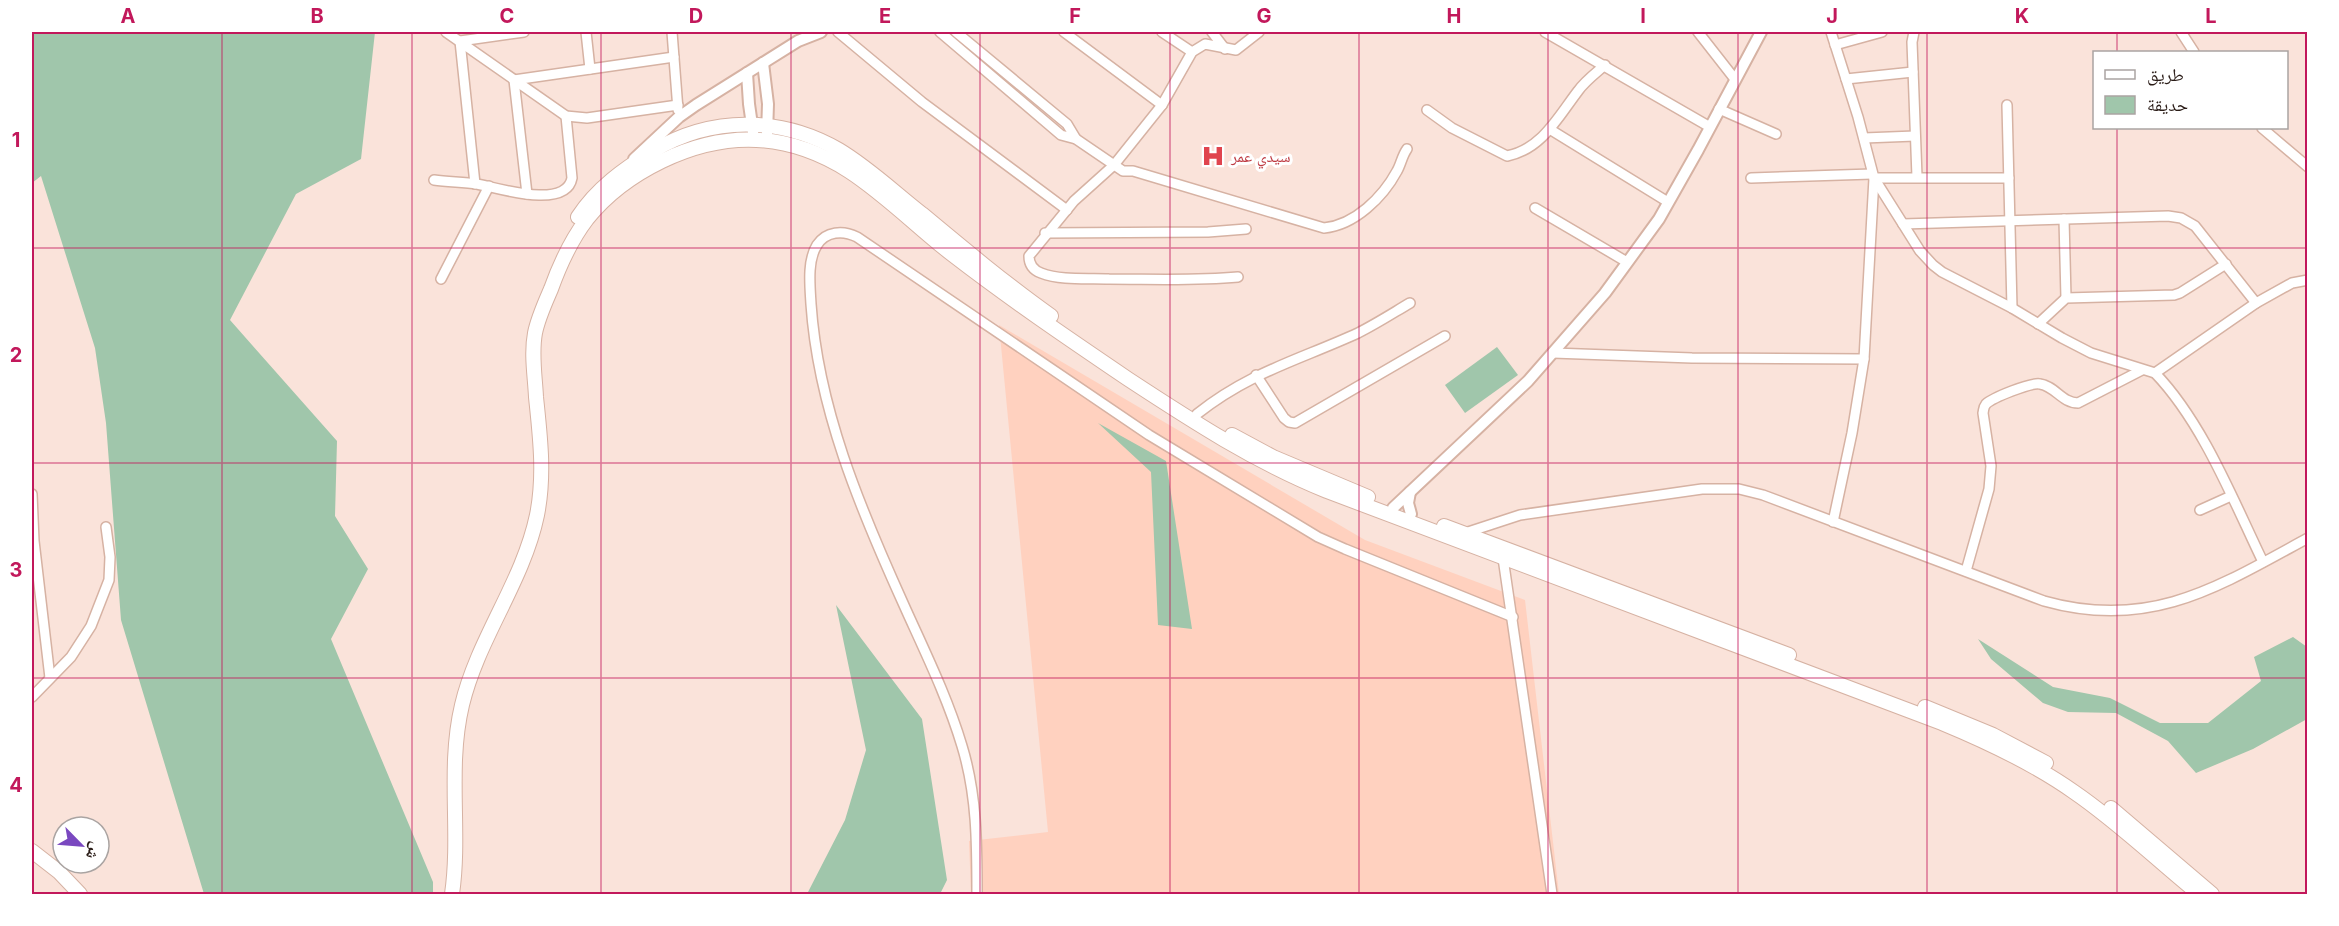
<svg xmlns="http://www.w3.org/2000/svg" width="2339" height="926" viewBox="0 0 2339 926" font-family="Inter,'Noto Naskh Arabic',sans-serif">
	<style>
		.built { fill: #ffd1bf }
		.green { fill: #a0c6ab }
		.lines { fill: none; stroke-linecap: round; stroke-linejoin: round }
		.minor-casing { stroke: #d6b2a3; stroke-width: 12 }
		.tertiary-casing { stroke: #d6b2a3; stroke-width: 14 }
		.primary-casing { stroke: #d6b2a3; stroke-width: 16 }
		.minor { stroke: #fff; stroke-width: 9 }
		.tertiary { stroke: #fff; stroke-width: 10 }
		.primary { stroke: #fff; stroke-width: 14 }
		.grid { fill: none; stroke: #c2185b; stroke-width: 1.5; stroke-opacity: 0.55 }
		.labels { text-anchor: middle; dominant-baseline: central; stroke-width: 6; stroke-linejoin: round; paint-order: stroke }
		.health-label { font-size: 16px; fill: #be3a42; stroke: #fff; text-anchor: start }
		.neatline { fill: none; stroke: #c2185b; stroke-width: 2 }
		.grid-label { font-size: 20px; text-anchor: middle; font-weight: bold; fill: #c2185b }
	</style>
	<rect width="100%" height="100%" fill="#fae3da"/>
	<!-- built -->
	<path class="built" d="M999,325L1365,540L1525,600L1559,894H971L969,841L1048,832Z"/>
	<!-- green -->
	<g class="green">
		<path d="M32,32H375L361,159L296,194L230,320L337,441L335,516L368,569L331,639L433,882V894H204L121,620L106,423L95,348L41,176L32,183Z"/>
		<path d="M1497,347L1518,375L1465,413L1445,385Z"/>
		<path d="M1098,423L1166,461L1192,629L1158,625L1151,472Z"/>
		<path d="M836,605L922,719L947,880L940,894H807L845,820L866,750Z"/>
		<path d="M2293,637L2307,647V719L2253,749L2196,773L2168,741L2116,713L2068,712L2043,703L1991,659L1978,639L2053,687L2110,698L2160,723H2208L2261,681L2254,657Z"/>
	</g>
	<g class="lines">
		<!-- minor casing -->
		<g class="minor-casing">
			<g id="minor">
				<path d="M446,32L566,116L587,118L678,105"/>
				<path d="M586,32L590,69"/>
				<path d="M672,32L678,110"/>
				<path d="M838,32L922,102L1067,210"/>
				<path d="M940,32L1061,135L1076,139L1123,171H1133L1324,228C1355,225 1383,197 1397,171C1401,164 1402,156 1407,149"/>
				<path d="M956,32L1067,124L1076,139"/>
				<path d="M1064,32L1162,105"/>
				<path d="M1162,32L1192,52"/>
				<path d="M1212,32L1225,49"/>
				<path d="M1545,32L1710,127"/>
				<path d="M1698,32L1734,78"/>
				<path d="M1831,32L1858,117L1874,178L1920,251L1933,265L1942,272L2012,308L2062,338L2091,353L2155,373L2256,303L2292,283L2308,280"/>
				<path d="M1914,32L1912,42L1917,177"/>
				<path d="M2181,32L2194,52"/>
				<path d="M1835,45L1882,32"/>
				<path d="M1846,79L1913,72"/>
				<path d="M2007,105L2012,308"/>
				<path d="M1719,109L1776,134"/>
				<path d="M1427,110L1452,128L1507,156C1542,149 1558,117 1578,91C1585,81 1596,73 1605,65"/>
				<path d="M2262,128L2308,167"/>
				<path d="M1551,130L1668,202"/>
				<path d="M1864,138L1915,136"/>
				<path d="M1751,178L1872,174"/>
				<path d="M434,180C448,182 463,182 477,184C498,188 566,210 572,178L566,116"/>
				<path d="M475,184L460,41L524,32"/>
				<path d="M527,194L514,80L674,57"/>
				<path d="M1535,208L1627,262"/>
				<path d="M2064,219L2066,298"/>
				<path d="M1903,224L2168,216L2181,218L2195,226L2256,303"/>
				<path d="M1045,233L1208,232L1246,229"/>
				<path d="M1238,277C1195,281 1152,279 1109,279C1087,278 1062,281 1041,273C1033,270 1029,264 1029,256L1074,201L1114,165L1162,105L1192,52L1205,44L1236,50L1259,32"/>
				<path d="M441,279L489,186"/>
				<path d="M2038,324L2066,298L2174,295L2180,293L2226,264"/>
				<path d="M1553,353L1692,358L1864,359"/>
				<path d="M2155,373C2203,423 2233,500 2263,562"/>
				<path d="M1256,375L1284,418L1289,422L1295,423L1445,336"/>
				<path d="M1197,414C1250,372 1299,360 1358,333C1376,324 1393,313 1410,303"/>
				<path d="M32,494L34,541L50,678"/>
				<path d="M2200,510L2231,496"/>
				<path d="M1833,522L1852,433L1864,359L1874,178H2009"/>
				<path d="M1465,533L1520,515L1702,489H1739L1763,495L2044,601C2150,631 2218,587 2308,538"/>
				<path d="M1503,558L1552,894"/>
				<path d="M1966,571L1989,489L1991,466L1983,413C1984,409 1983,408 1986,404C1992,398 2031,382 2040,384C2055,386 2062,403 2078,403L2142,370"/>
				<path d="M32,697L71,657L91,626L109,580L110,557L106,527"/>
				<path d="M977,894C977,844 977,795 962,746C947,696 924,650 903,603C860,508 818,408 811,304C810,286 807,261 817,245C826,231 843,230 857,237L1149,435L1318,537L1345,549L1513,617"/>
			</g>
		</g>
		<!-- tertiary casing -->
		<g class="tertiary-casing">
			<g id="tertiary">
				<path d="M763,63L768,104L767,134"/>
				<path d="M747,73L749,104L754,139"/>
				<path d="M634,159L679,117L696,105L798,41L821,32"/>
				<path d="M1410,492L1408,503L1411,514"/>
				<path d="M1393,508L1528,381L1605,293L1659,219L1698,150L1761,32"/>
			</g>
		</g>
		<!-- primary casing -->
		<g class="primary-casing">
			<g id="primary">
				<path d="M578,217C597,188 624,169 653,151C711,116 780,116 839,150C869,168 895,193 922,214C964,249 1006,284 1051,316"/>
				<path d="M1232,435L1273,457L1368,497"/>
				<path d="M1444,526L1789,655"/>
				<path d="M1925,707L1993,735L2046,763"/>
				<path d="M2111,808L2212,894"/>
				<path d="M32,851L59,872L80,894"/>
				<path d="M452,894C461,832 447,768 462,705C478,638 523,582 537,515C545,475 540,436 536,397C535,376 531,354 535,333C538,318 545,303 551,289C560,264 571,240 587,219C607,194 633,175 662,161C726,130 788,132 849,171C886,195 918,228 953,255C1010,299 1069,339 1128,379C1192,421 1255,462 1327,491L1942,723C1988,742 2033,763 2074,792C2118,822 2157,860 2199,894"/>
			</g>
		</g>
		<!-- minor -->
		<use href="#minor" class="minor"/>
		<!-- tertiary -->
		<use href="#tertiary" class="tertiary"/>
		<!-- primary -->
		<use href="#primary" class="primary"/>
	</g>
	<!-- grid -->
	<path class="grid" d="M222,32V894M412,32V894M601,32V894M791,32V894M980,32V894M1170,32V894M1359,32V894M1548,32V894M1738,32V894M1927,32V894M2117,32V52M2117,128V894M32,248H2308M32,463H2308M32,678H2308"/>
	<!-- icons -->
	<defs>
		<g id="hospital-bare" transform="scale(1.8)"><path d="M-5-5h3v3.5h4V-5h3V5h-3V1.5h-4V5h-3Z" fill="#e0444e" stroke="#fff" stroke-width="2.5" paint-order="stroke"/></g>
	</defs>
	<g fill-rule="evenodd">
		<use href="#hospital-bare" x="1213" y="156"/>
	</g>
	<g class="labels">
		<!-- health labels -->
		<g class="health-label">
			<text x="1231" y="156">سيدي عمر</text>
		</g>
	</g>
	<!-- border -->
	<rect width="2339" height="926" fill="none" stroke="#ffffff" stroke-width="66"/>
	<!-- legend -->
	<rect x="2093" y="51" width="195" height="78" fill="#ffffff" stroke="#aaa4a2" stroke-width="1.5"/>
	<rect x="2105" y="70" width="30" height="9" fill="#ffffff" stroke="#aaa4a2" stroke-width="1.5"/>
	<text x="2147" y="81" font-size="18" fill="#2a1c17">طريق</text>
	<rect x="2105" y="96" width="30" height="18" fill="#a0c6ab" stroke="#aaa4a2" stroke-width="1.5"/>
	<text x="2147" y="111" font-size="18" fill="#2a1c17">حديقة</text>
	<!-- north arrow -->
	<g transform="translate(81 845) rotate(115)"><circle r="28" fill="#ffffff" stroke="#aaa4a2" stroke-width="1.5"/>
	<path d="M0-4.5L10 22L0 15L-10 22Z" fill="#7a48c0"/>
	<text y="-9" font-size="16" font-weight="bold" text-anchor="middle" fill="#2a1c17">ش</text>
	</g>
	<rect x="33" y="33" width="2273" height="860" class="neatline"/>
	<g class="grid-label">
		<text x="128" y="23">A</text>
		<text x="317" y="23">B</text>
		<text x="507" y="23">C</text>
		<text x="696" y="23">D</text>
		<text x="885" y="23">E</text>
		<text x="1075" y="23">F</text>
		<text x="1264" y="23">G</text>
		<text x="1454" y="23">H</text>
		<text x="1643" y="23">I</text>
		<text x="1832" y="23">J</text>
		<text x="2022" y="23">K</text>
		<text x="2211" y="23">L</text>
		<text x="16" y="147">1</text>
		<text x="16" y="362">2</text>
		<text x="16" y="577">3</text>
		<text x="16" y="792">4</text>
	</g>
</svg>
